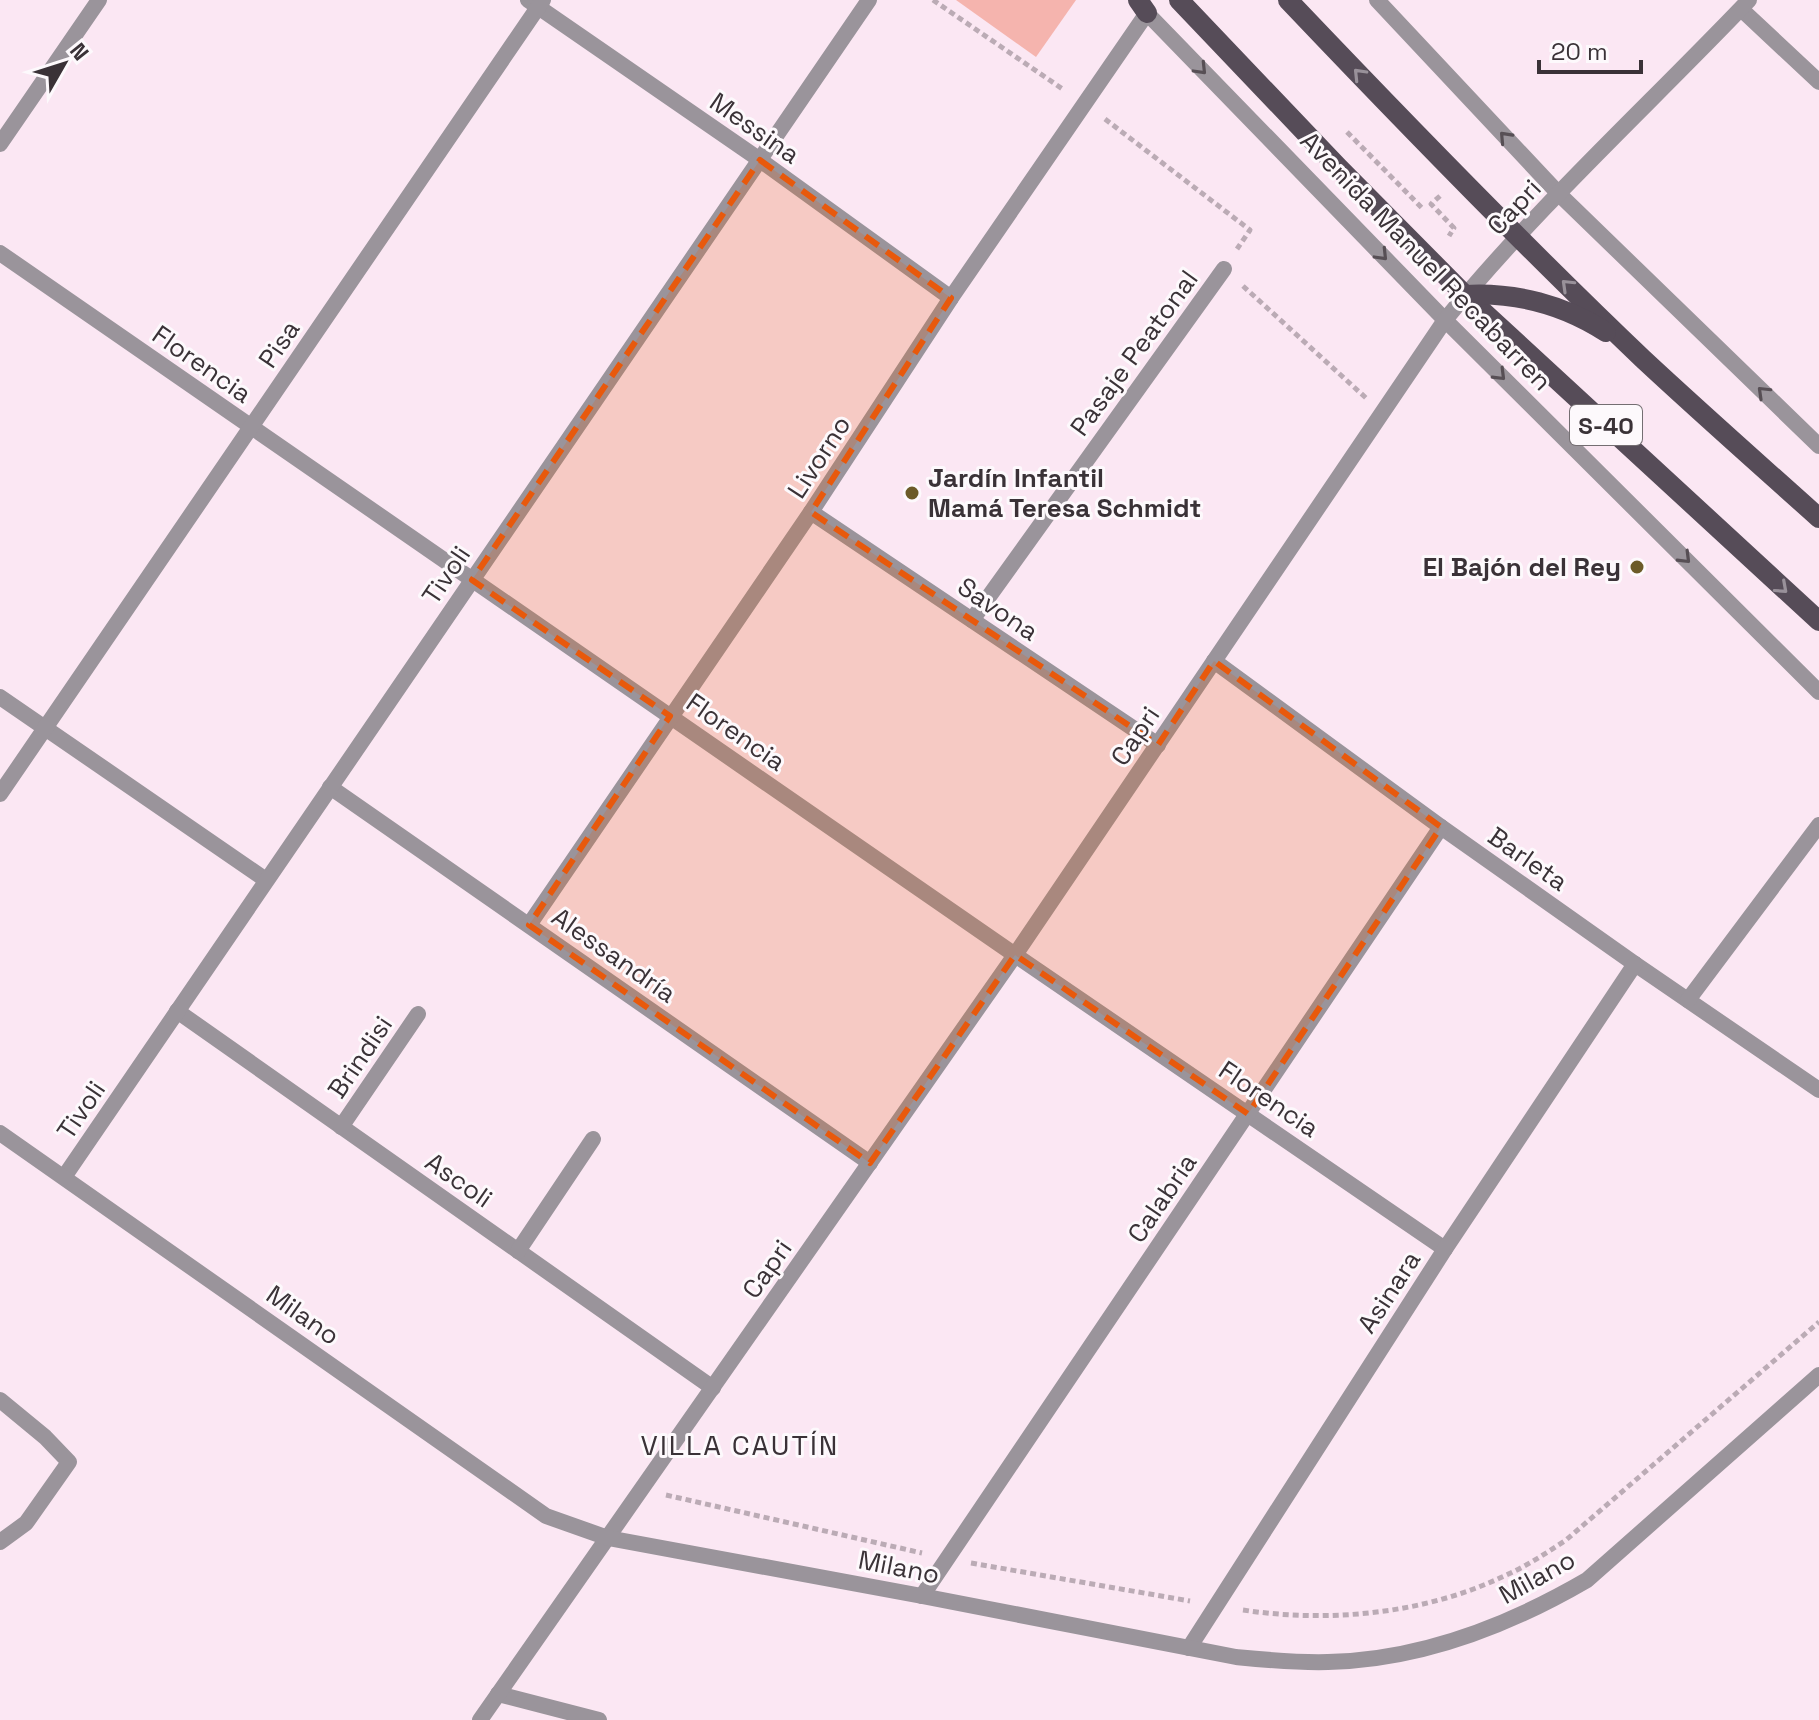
<svg xmlns="http://www.w3.org/2000/svg" width="1819" height="1720" viewBox="0 0 1819 1720" font-family="'Space Grotesk',sans-serif">
	<style>
		.park { fill: #f5b4ae }
		.lines { fill: none; stroke-linecap: round; stroke-linejoin: round }
		.path { stroke: #bbabb5; stroke-width: 5; stroke-dasharray: 6 4; stroke-linecap: butt }
		.minor { stroke: #9a949b; stroke-width: 16 }
		.tertiary { stroke: #9a949b; stroke-width: 16 }
		.primary { stroke: #564c58; stroke-width: 20 }
		.oneway { stroke: #574f55 }
		.oneway2 { stroke: #99919a }
		.marked { fill: #e8590c; fill-opacity: 0.2; stroke: #e8590c; stroke-width: 6; stroke-dasharray: 16 10; stroke-linejoin: round }
		.poi-dot { fill: #6c5b28; stroke: #fdf9fc; stroke-width: 3 }
		.labels { text-anchor: middle; dominant-baseline: central; stroke-width: 6; stroke-linejoin: round; paint-order: stroke }
		.shield { fill: #fdf9fc; stroke: #746e72; stroke-width: 2 }
		.shield-label { font-size: 24px; font-weight: bold; fill: #3a3237 }
		.street-label { font-size: 26px; fill: #3a3237; stroke: #fdf9fc }
		.poi-label { font-size: 26px; font-weight: bold; fill: #3a3237; stroke: #fdf9fc; text-anchor: start }
		.neighbourhood-label { font-size: 28px; letter-spacing: 2px; fill: #3a3237; stroke: #fdf9fc }
	</style>
	<rect width="100%" height="100%" fill="#fbe7f3"/>
	<!-- park -->
	<path class="park" d="M956,0H1076L1036,57Z"/>
	<g class="lines">
		<!-- path -->
		<g class="path">
			<path d="M933,0L1064,90"/>
			<path d="M1105,119L1250,230L1237,249"/>
			<path d="M1347,132L1424,210"/>
			<path d="M1440,196L1431,204L1454,228L1449,236"/>
			<path d="M1243,286L1366,398"/>
			<path d="M666,1495L922,1553"/>
			<path d="M971,1563L1190,1601"/>
			<path d="M1243,1610C1328,1623 1424,1614 1502,1577C1525,1567 1545,1554 1566,1540L1819,1322"/>
		</g>
		<!-- minor -->
		<g class="minor">
			<path d="M528,0L760,160L951,298"/>
			<path d="M1377,0L1559,194L1819,446"/>
			<path d="M1141,7L1445,320L1819,692"/>
			<path d="M1741,9L1819,82"/>
			<path d="M0,144L99,0"/>
			<path d="M0,253L1015,955L1445,1249"/>
			<path d="M811,512L1158,745"/>
			<path d="M972,620L1224,269"/>
			<path d="M1214,661L1441,827L1635,964L1819,1090"/>
			<path d="M0,697L266,880"/>
			<path d="M330,787L870,1163"/>
			<path d="M0,794L543,0"/>
			<path d="M529,925L811,512L951,298L1147,13"/>
			<path d="M1688,1000L1819,825"/>
			<path d="M177,1011L713,1388"/>
			<path d="M341,1127L418,1014"/>
			<path d="M64,1177L869,0"/>
			<path d="M518,1251L593,1139"/>
			<path d="M0,1400L45,1437L69,1462L26,1523L0,1542"/>
			<path d="M922,1596L1441,827"/>
			<path d="M1189,1648L1445,1249L1635,964"/>
			<path d="M498,1694L599,1720"/>
			<path d="M480,1720L1015,955L1445,320C1538,206 1648,106 1749,0"/>
		</g>
		<!-- tertiary -->
		<path class="tertiary" d="M0,1133L546,1516L608,1538L922,1596L1236,1657C1267,1660 1297,1663 1328,1662C1421,1660 1508,1626 1587,1580L1819,1375"/>
		<!-- primary -->
		<g class="primary">
			<path d="M1138,0L1147,13"/>
			<path d="M1179,0L1338,167L1465,295L1819,621"/>
			<path d="M1288,0C1404,122 1521,243 1643,359C1701,413 1760,465 1819,518"/>
			<path d="M1465,295C1515,292 1564,305 1606,332"/>
		</g>
	</g>
	<!-- one-way arrows -->
	<defs><path id="oneway-chevron" d="M-2-3.5L2.5 0L-2 3.5" fill="none" stroke-width="1.6" stroke-linecap="round" stroke-linejoin="round" transform="scale(2)"/></defs>
	<g class="oneway">
		<use href="#oneway-chevron" transform="translate(1201 69) rotate(46)"/>
		<use href="#oneway-chevron" transform="translate(1505 137) rotate(-133)"/>
		<use href="#oneway-chevron" transform="translate(1382 255) rotate(46)"/>
		<use href="#oneway-chevron" transform="translate(1500 375) rotate(45)"/>
		<use href="#oneway-chevron" transform="translate(1763 392) rotate(-136)"/>
		<use href="#oneway-chevron" transform="translate(1685 558) rotate(45)"/>
	</g>
	<g class="oneway2">
		<use href="#oneway-chevron" transform="translate(1359 74) rotate(-134)"/>
		<use href="#oneway-chevron" transform="translate(1567 285) rotate(-136)"/>
		<use href="#oneway-chevron" transform="translate(1782 588) rotate(42)"/>
	</g>
	<!-- marked area -->
	<path class="marked" d="M760,160L951,298L811,512L1158,745L1214,661L1441,827L1248,1114L1015,955L870,1163L529,925L670,716L472,580Z"/>
	<!-- markers -->
	<g class="poi-dot">
		<circle cx="912" cy="493" r="8"/>
		<circle cx="1637" cy="567" r="8"/>
	</g>
	<g class="labels">
		<!-- shield labels -->
		<rect class="shield" x="1570" y="405" width="72" height="40" rx="6"/>
		<g class="shield-label">
			<text x="1606" y="425">S-40</text>
		</g>
		<!-- street labels -->
		<g class="street-label">
			<text transform="translate(755 128) rotate(35)">Messina</text>
			<text transform="translate(1514 207) rotate(-47)">Capri</text>
			<text transform="translate(1426 261) rotate(46)">Avenida Manuel Recabarren</text>
			<text transform="translate(279 344) rotate(-56)">Pisa</text>
			<text transform="translate(1134 353) rotate(-54)">Pasaje Peatonal</text>
			<text transform="translate(202 364) rotate(35)">Florencia</text>
			<text transform="translate(819 457) rotate(-57)">Livorno</text>
			<text transform="translate(446 575) rotate(-56)">Tivoli</text>
			<text transform="translate(998 609) rotate(34)">Savona</text>
			<text transform="translate(736 732) rotate(35)">Florencia</text>
			<text transform="translate(1135 736) rotate(-56)">Capri</text>
			<text transform="translate(1528 859) rotate(35)">Barleta</text>
			<text transform="translate(614 955) rotate(35)">Alessandría</text>
			<text transform="translate(360 1057) rotate(-56)">Brindisi</text>
			<text transform="translate(1269 1099) rotate(34)">Florencia</text>
			<text transform="translate(81 1110) rotate(-56)">Tivoli</text>
			<text transform="translate(459 1180) rotate(35)">Ascoli</text>
			<text transform="translate(1162 1198) rotate(-56)">Calabria</text>
			<text transform="translate(767 1269) rotate(-55)">Capri</text>
			<text transform="translate(1389 1292) rotate(-57)">Asinara</text>
			<text transform="translate(303 1315) rotate(35)">Milano</text>
			<text transform="translate(899 1567) rotate(11)">Milano</text>
			<text transform="translate(1537 1577) rotate(-29)">Milano</text>
		</g>
		<!-- poi labels -->
		<g class="poi-label">
			<text x="928" y="478">Jardín Infantil<tspan x="928" dy="30">Mamá Teresa Schmidt</tspan></text>
			<text x="1621" y="567" text-anchor="end">El Bajón del Rey</text>
		</g>
		<!-- neighbourhood labels -->
		<g class="neighbourhood-label">
			<text x="740" y="1445">VILLA CAUTÍN</text>
		</g>
	</g>
	<!-- north arrow -->
	<g transform="translate(64 64) rotate(51)" stroke="#fdf9fc" stroke-width="6" paint-order="stroke">
	<path d="M0-6L14 30L0 20L-14 30Z" fill="#3a3237"/>
	<text y="-12" font-size="22" font-weight="bold" text-anchor="middle" fill="#3a3237">N</text>
	</g>
	<!-- scale -->
	<path d="M1539 60v12h102v-12" fill="none" stroke="#3a3237" stroke-width="4"/>
	<text x="1551" y="60" font-size="24" fill="#3a3237" stroke="#fdf9fc" stroke-width="6" paint-order="stroke">20 m</text>
</svg>
